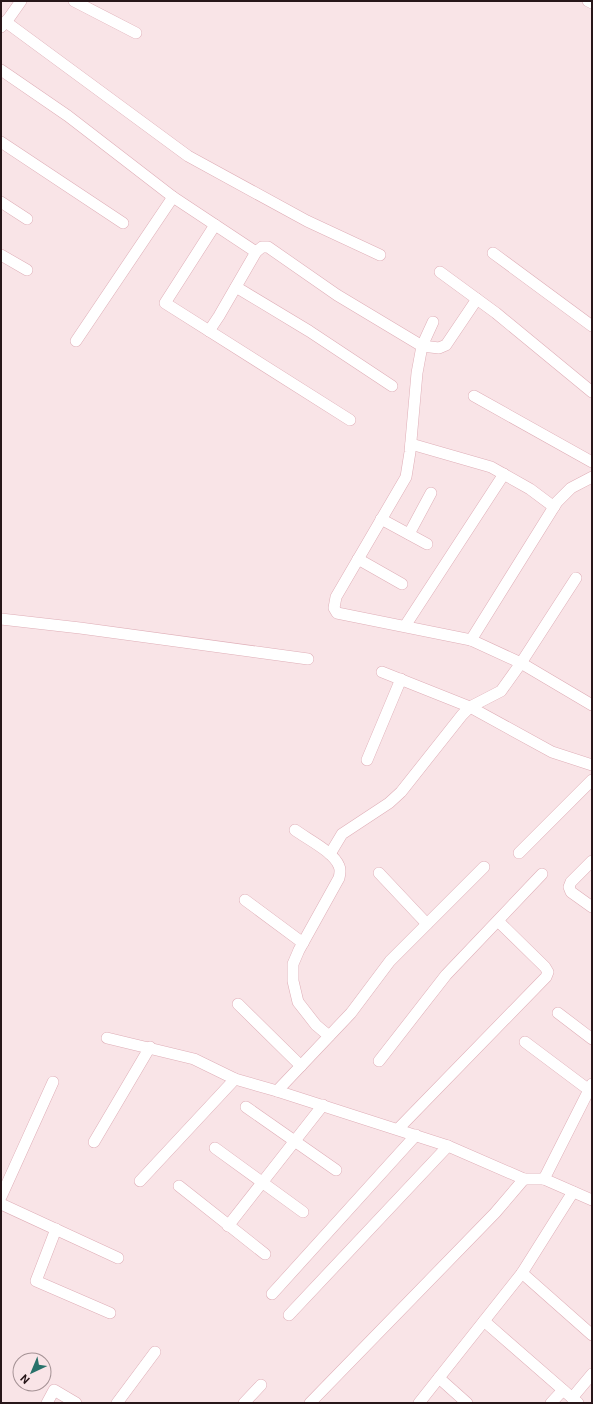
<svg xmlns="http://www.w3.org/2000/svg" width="593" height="1404" viewBox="0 0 593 1404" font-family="Roboto,sans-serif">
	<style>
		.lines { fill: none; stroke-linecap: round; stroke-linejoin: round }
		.minor-casing { stroke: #dfaeb7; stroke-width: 12 }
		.minor { stroke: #fff; stroke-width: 11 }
	</style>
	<rect width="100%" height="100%" fill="#f9e4e7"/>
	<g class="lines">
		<!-- minor casing -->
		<g class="minor-casing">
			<g id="minor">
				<path d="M74,1L136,33"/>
				<path d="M588,1L592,3"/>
				<path d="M6,22L188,156L307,221L380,255"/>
				<path d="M1,27L9,18L21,1"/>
				<path d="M1,70L68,116L173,197L256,252"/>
				<path d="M1,142L123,223"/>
				<path d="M1,202L27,219"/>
				<path d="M215,225L165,303L350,420"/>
				<path d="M493,253L592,326"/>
				<path d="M1,255L27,270"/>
				<path d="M440,272L496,313L592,392"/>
				<path d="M236,287L309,331L392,386"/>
				<path d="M433,322L422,346L417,373L410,452L406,477L336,597L334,608L337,613L471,640L521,663L592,705"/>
				<path d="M209,331L219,316L256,252L262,247H268L337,295L422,346L439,348L446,345L477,299"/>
				<path d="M76,341L173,197"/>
				<path d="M474,396L592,462"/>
				<path d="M411,444L491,467L530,489L554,507"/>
				<path d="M381,519L427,544"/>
				<path d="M409,534L431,493"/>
				<path d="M358,559L402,584"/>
				<path d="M1,619L80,628L308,659"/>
				<path d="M405,626L504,474"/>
				<path d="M471,640L557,502L571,488L592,477"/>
				<path d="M382,672L470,707L552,752L592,765"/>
				<path d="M367,760L401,679"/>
				<path d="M295,830C307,839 334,852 339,866C341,870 340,874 339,878L299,950L293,964V981L298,1002L316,1025L329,1036"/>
				<path d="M519,853L592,780"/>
				<path d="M330,854L342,834L389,803L401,792L462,715L470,707L501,691L521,663L576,578"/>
				<path d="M592,861L571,882L569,887L571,892L592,907"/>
				<path d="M379,873L427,924"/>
				<path d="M245,900L303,943"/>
				<path d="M238,1004L301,1066"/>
				<path d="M558,1013L592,1039"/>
				<path d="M107,1038L194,1059L235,1079L277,1091L448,1146L524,1179H544L592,1200"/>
				<path d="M525,1042L589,1090"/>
				<path d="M379,1061L446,975L542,874"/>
				<path d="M277,1091L351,1013L390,961L484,867"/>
				<path d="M246,1107L336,1170"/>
				<path d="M398,1129L546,977L548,972L545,967L498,921"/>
				<path d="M94,1142L150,1047"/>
				<path d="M215,1148L303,1212"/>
				<path d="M544,1179L592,1084"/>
				<path d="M140,1181L235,1079"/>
				<path d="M179,1186L265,1254"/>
				<path d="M1,1197L53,1082"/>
				<path d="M1,1204L118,1258"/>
				<path d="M228,1226L323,1105"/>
				<path d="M56,1229L36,1281L110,1313"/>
				<path d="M522,1273L592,1335"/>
				<path d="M272,1294L416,1135"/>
				<path d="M289,1315L448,1146"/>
				<path d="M484,1321L578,1403"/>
				<path d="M439,1378L467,1403"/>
				<path d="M572,1398L592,1374"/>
				<path d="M47,1403L54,1390L76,1403"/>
				<path d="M117,1403L155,1352"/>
				<path d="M244,1403L261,1385"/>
				<path d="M310,1403L495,1213L524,1179"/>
				<path d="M419,1403L522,1273L573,1192"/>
				<path d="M551,1403L563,1390"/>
			</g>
		</g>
		<!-- minor -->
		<use href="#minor" class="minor"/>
	</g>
	<!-- border -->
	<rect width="593" height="1404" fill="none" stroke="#271619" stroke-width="4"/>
	<!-- north arrow -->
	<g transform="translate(32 1372) rotate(224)"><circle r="19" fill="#f9e4e7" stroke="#a59295"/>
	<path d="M0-3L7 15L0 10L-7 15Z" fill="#28716a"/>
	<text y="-6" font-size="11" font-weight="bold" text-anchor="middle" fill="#271619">N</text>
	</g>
</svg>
